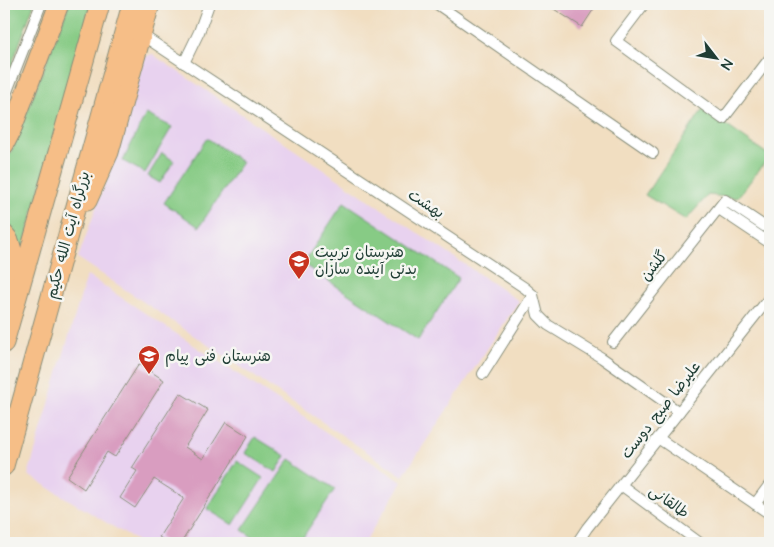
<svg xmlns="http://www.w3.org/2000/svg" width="774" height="547" viewBox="0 0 774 547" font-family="'Architects Daughter','Playpen Sans Arabic',sans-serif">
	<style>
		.built { fill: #e8d2ef }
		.green { fill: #87cb85; stroke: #53845c }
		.building { fill: #d99dc0 }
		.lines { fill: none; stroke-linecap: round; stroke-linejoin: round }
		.street-casing { stroke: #888e7a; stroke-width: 12 }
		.highway-casing { stroke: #888e7a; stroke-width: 21 }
		.street { stroke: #fff; stroke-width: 10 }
		.highway { stroke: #f6be87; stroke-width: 19 }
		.labels { text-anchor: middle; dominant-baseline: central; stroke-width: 5; stroke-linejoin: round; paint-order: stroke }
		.street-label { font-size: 15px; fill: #1f3d34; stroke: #f6f6f2 }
		.poi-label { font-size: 15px; fill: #1f3d34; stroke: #f6f6f2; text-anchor: start }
	</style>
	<rect width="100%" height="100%" fill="#f6f6f2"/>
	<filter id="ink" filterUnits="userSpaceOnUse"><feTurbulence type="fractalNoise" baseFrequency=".02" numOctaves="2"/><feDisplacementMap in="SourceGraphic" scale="10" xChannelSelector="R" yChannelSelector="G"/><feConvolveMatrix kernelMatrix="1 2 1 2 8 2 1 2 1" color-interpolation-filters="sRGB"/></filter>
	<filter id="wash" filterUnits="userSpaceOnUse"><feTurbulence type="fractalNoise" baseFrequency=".0096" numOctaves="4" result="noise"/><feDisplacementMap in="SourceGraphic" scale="20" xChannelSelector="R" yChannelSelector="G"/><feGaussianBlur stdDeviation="1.12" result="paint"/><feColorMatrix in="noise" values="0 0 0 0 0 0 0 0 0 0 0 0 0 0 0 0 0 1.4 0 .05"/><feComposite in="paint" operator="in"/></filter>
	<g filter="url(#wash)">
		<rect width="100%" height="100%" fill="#f1dec1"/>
		<!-- built -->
		<g class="built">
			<path d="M152,54L519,301L403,476L78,258L114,158L142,65L145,57Z"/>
			<path d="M87,275L402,482L364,543H140L28,475Z"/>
		</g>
		<!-- green -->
		<g class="green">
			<path d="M4,4H34L4,86Z"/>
			<path d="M69,4H91L21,257L4,229V163L11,152Z"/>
			<path d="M703,109L770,156L737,198L708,195L686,220L645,195Z"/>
			<path d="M146,114L172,127L145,173L123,161Z"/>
			<path d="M207,138L242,162L199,227L164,203Z"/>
			<path d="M162,153L174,161L160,183L148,176Z"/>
			<path d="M344,202L459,278L418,340L303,264Z"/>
			<path d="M255,437L286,456L276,472L245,453Z"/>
			<path d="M290,459L335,489L299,543H262L242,530Z"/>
			<path d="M237,461L263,478L233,525L207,509Z"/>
		</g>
		<g id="blocks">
			<!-- building -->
			<g class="building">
				<path d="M546,4H597L582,27Z"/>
				<path d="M139,364L164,380L115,457L107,452L84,489L67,477Z"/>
				<path d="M180,393L208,410L185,447L203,459L226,422L248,436L181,543H168L159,537L184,498L154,479L135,508L120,498L137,471L132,468Z"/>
			</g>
		</g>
	</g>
	<g filter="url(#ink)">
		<use href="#blocks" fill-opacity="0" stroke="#888e7a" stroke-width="1"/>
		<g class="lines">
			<!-- street casing -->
			<g class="street-casing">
				<g id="street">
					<path d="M437,4L653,153"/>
					<path d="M644,4L616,41L723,119L770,58"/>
					<path d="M142,35L525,288L533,295L538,315L548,325L602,358L679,412"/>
					<path d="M184,63L199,32L209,4"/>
					<path d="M4,99L41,4"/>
					<path d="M719,209L770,243"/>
					<path d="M613,342L725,200L770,230"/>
					<path d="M483,374L533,295"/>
					<path d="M658,438L770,514"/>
					<path d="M621,485L700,543"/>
					<path d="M755,504L770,484"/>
					<path d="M577,543L587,528L770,297"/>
				</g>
			</g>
			<!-- highway casing -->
			<g class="highway-casing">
				<g id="highway">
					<path d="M4,145L11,131L59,4"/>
					<path d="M87,201L109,152L150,4"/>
					<path d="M4,234C18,247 11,275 9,292"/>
					<path d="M4,343L100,4"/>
					<path d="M4,466L132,4"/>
				</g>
			</g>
			<!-- street -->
			<use href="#street" class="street"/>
			<!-- highway -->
			<use href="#highway" class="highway"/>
		</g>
	</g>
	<!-- icons -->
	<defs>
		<g id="school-pin" transform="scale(1.125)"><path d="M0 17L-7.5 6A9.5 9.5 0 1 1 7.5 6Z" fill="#c8321e" stroke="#f6f6f2"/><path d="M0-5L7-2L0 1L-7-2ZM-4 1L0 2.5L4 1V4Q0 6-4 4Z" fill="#fff"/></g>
	</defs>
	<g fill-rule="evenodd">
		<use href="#school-pin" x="299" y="261"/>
		<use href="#school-pin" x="149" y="356"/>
	</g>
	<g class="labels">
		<!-- street labels -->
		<g class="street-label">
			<text transform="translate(426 204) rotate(33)">بهشت</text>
			<text transform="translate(68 235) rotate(-75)">بزرگراه آیت الله حکیم</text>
			<text transform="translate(654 266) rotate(-52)">گلشن</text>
			<text transform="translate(661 410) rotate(-52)">علیرضا صبح دوست</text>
			<text transform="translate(669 502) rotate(36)">طالقانی</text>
		</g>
		<!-- poi labels -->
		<g class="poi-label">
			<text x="315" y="252">هنرستان تربیت<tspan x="315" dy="17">بدنی آینده سازان</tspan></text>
			<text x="165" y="356">هنرستان فنی پیام</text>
		</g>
	</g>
	<!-- margin -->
	<rect width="774" height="547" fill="none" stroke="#f6f6f2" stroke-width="20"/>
	<!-- north arrow -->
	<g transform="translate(716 58) rotate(121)" stroke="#f6f6f2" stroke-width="4" paint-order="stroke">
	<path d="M0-4L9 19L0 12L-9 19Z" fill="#1f3d34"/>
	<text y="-8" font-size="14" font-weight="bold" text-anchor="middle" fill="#1f3d34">N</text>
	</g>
</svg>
